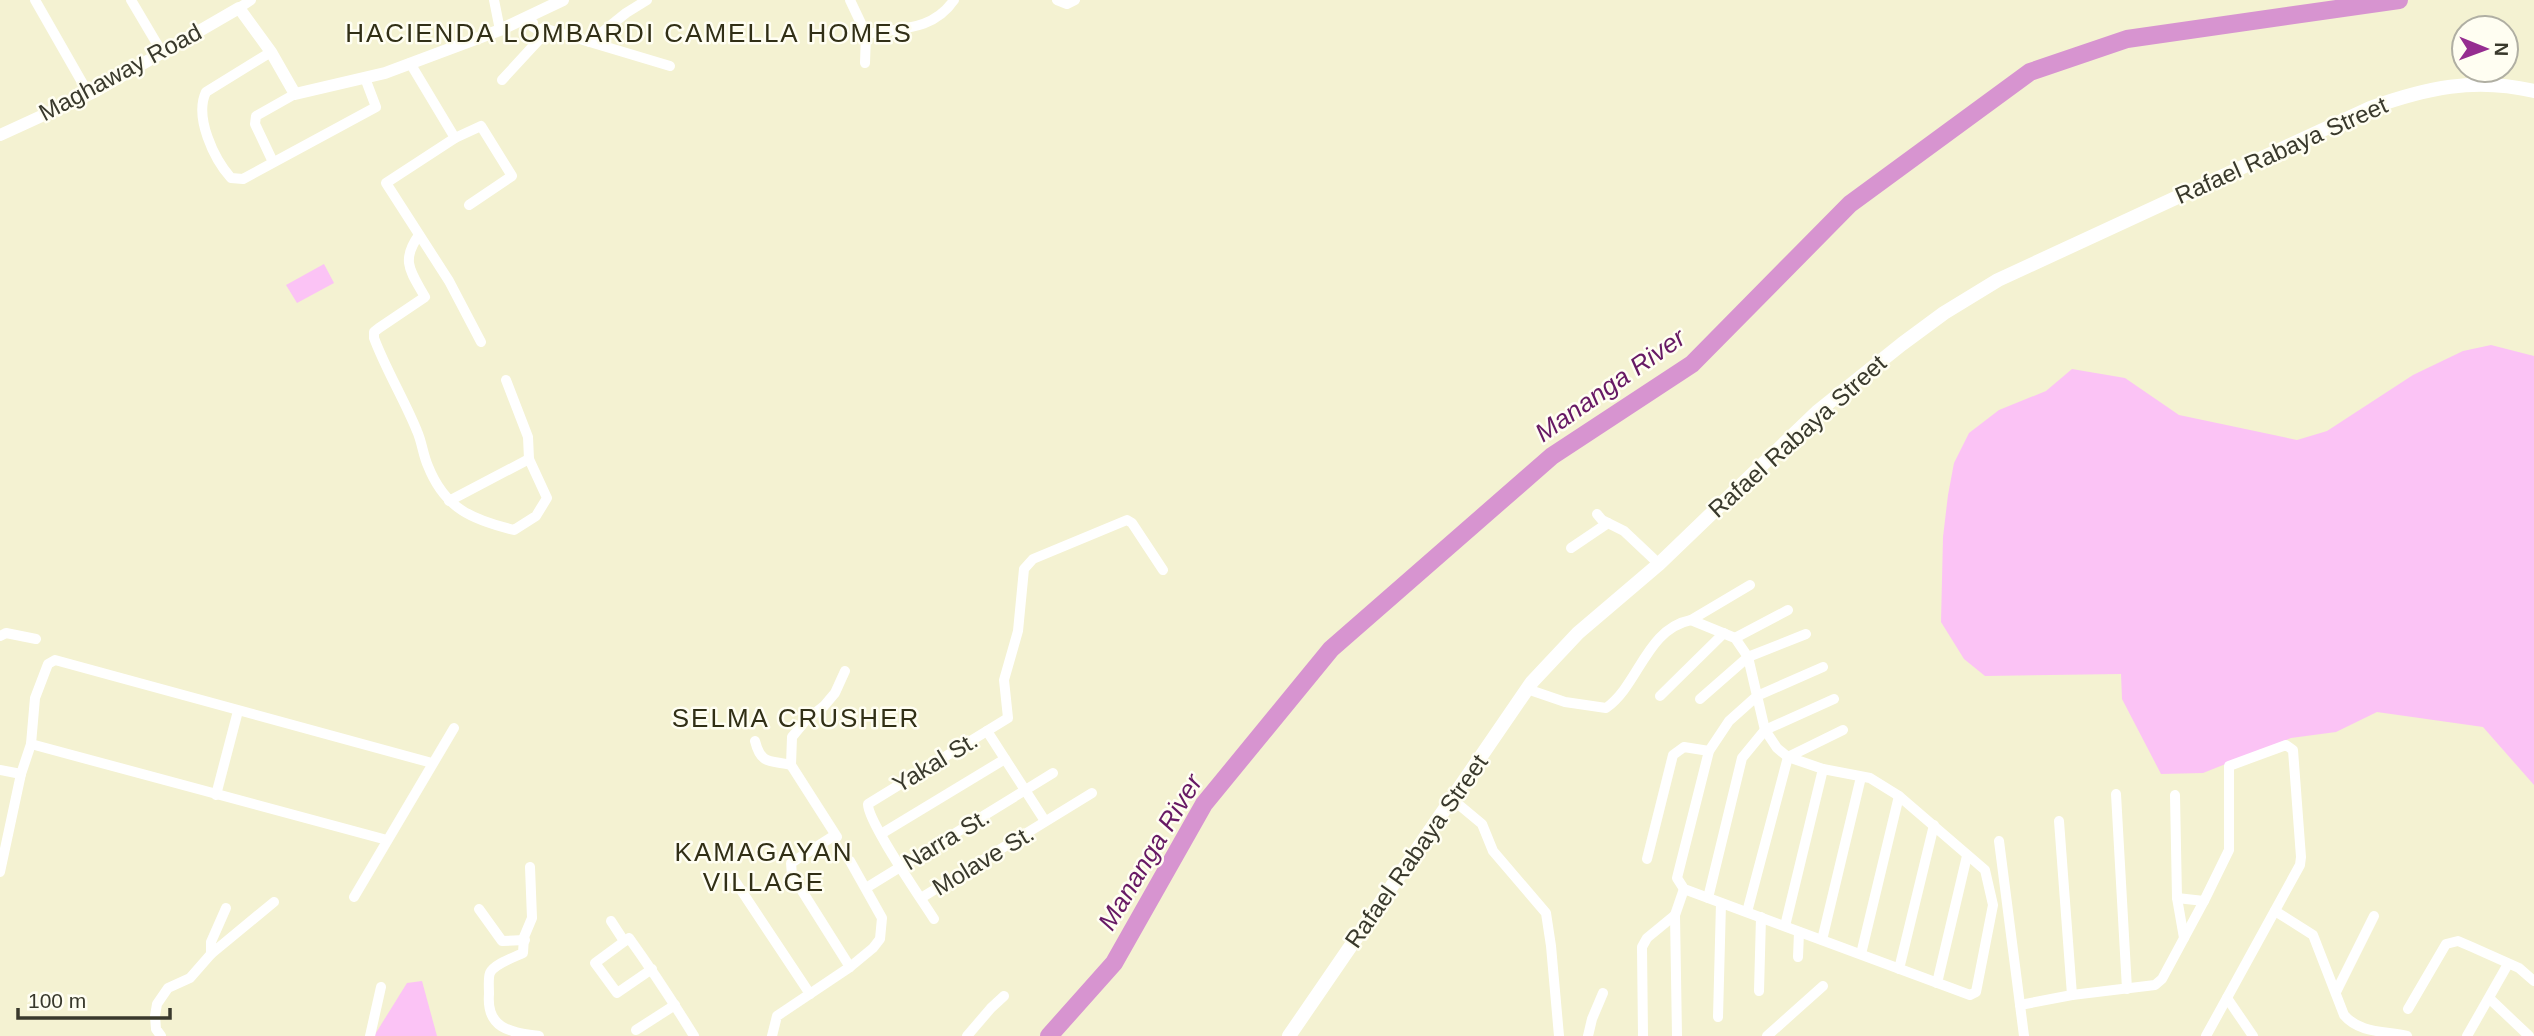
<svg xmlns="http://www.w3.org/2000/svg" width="2534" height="1036" viewBox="0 0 2534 1036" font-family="Helvetica,sans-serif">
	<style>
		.green { fill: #fbc3f5 }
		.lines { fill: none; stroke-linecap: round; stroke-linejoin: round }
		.river { stroke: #d794d0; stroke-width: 18 }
		.minor { stroke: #fff; stroke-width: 10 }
		.tertiary { stroke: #fff; stroke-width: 12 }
		.secondary { stroke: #fff; stroke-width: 14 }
		.labels { text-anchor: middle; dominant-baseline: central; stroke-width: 5; stroke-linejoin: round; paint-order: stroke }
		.street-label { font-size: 24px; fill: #39392c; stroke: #fffef2 }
		.neighbourhood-label { font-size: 26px; letter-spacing: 2px; fill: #312f16; stroke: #fffef2 }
		.water-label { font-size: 26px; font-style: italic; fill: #671964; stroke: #fffef2 }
	</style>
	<rect width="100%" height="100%" fill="#f4f2d2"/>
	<!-- green -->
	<g class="green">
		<path d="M324,264L334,283L297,303L286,285Z"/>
		<path d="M2491,345L2534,356V785L2483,727L2377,712L2336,732L2291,738L2203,773L2161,774L2122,699L2121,674L1985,676L1964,659L1941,622L1943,537L1948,495L1954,463L1969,433L1999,410L2046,391L2072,369L2125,378L2179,415L2297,440L2327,431L2413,375L2463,351Z"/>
		<path d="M422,981L437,1036H374L407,983Z"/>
	</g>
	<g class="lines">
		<!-- river -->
		<path class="river" d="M1049,1036L1114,963L1204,804L1331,649L1552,456L1692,364L1850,204L2030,72L2127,39L2399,0"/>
		<!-- minor -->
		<g class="minor">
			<path d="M35,0L83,84"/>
			<path d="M131,0L163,54"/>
			<path d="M494,0L500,30"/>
			<path d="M850,0L866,34L865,63"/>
			<path d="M1057,0L1067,4L1075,0"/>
			<path d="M239,8L251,0"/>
			<path d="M524,19L533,23V27L540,31L543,28L670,66"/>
			<path d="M866,34C900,28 933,31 954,0"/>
			<path d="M590,42L626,13L647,0"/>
			<path d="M271,52L206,92C194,117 214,159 231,178L243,179L376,107L365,78"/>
			<path d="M410,63L455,138"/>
			<path d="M502,80L548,30"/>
			<path d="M273,162L255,124L256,116L295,94"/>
			<path d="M469,205L512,176L481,126L455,138L386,183L449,281L481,342"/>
			<path d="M419,235C400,261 411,272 425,297L379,328L374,332V338C386,370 404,399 417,431C422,442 423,455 428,466C445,509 473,520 514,530L536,516L547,498L529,459L528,437L506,380"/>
			<path d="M449,501L529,459"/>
			<path d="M1597,514L1602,520L1624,531L1659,564"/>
			<path d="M1571,548L1608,523"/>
			<path d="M1691,620L1735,638L1748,657L1765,730L1777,748L1788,757L1823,769L1870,778L1899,796L1985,870L1993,905L1976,992L1970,995L1684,889L1677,878L1709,751L1729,721L1757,696L1823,667"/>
			<path d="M0,636L6,633L36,639"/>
			<path d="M1735,638L1788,610"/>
			<path d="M1527,689L1565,702L1606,708C1639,685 1646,629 1691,620L1750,585"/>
			<path d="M1660,696L1724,633"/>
			<path d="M1700,699L1748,657L1806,634"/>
			<path d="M987,731L1045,821"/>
			<path d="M755,741C761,765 770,760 791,765"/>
			<path d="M31,744L387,840"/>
			<path d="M0,770L21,774"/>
			<path d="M2116,794L2127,989"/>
			<path d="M216,795L238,711"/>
			<path d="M2175,795L2177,898L2184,938"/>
			<path d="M1452,799L1482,824L1493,851L1546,913L1551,946L1559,1036"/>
			<path d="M2059,821L2072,995"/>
			<path d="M881,834L1005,759"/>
			<path d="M835,835L791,863L792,875L850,967"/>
			<path d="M837,837L791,765L792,737L806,720L824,706L835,693L845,671"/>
			<path d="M1999,841L2024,1036"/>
			<path d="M1647,859L1673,755L1684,747L1709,751"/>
			<path d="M530,867L532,918L524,937L523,953C515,957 494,964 490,973C488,978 489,988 489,994C486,1030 512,1032 539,1036"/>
			<path d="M0,872L21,774L31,744L35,698L48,664L55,660L432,763"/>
			<path d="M733,878L810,994"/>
			<path d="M866,888L1053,773"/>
			<path d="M354,897L454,728"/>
			<path d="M921,898L1092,793"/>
			<path d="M1708,898L1742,758L1765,730L1834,699"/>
			<path d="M2177,898L2204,901"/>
			<path d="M479,909L502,941L525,940"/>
			<path d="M2275,911L2313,935L2344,1015C2359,1033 2385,1031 2407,1036"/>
			<path d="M1747,912L1788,757L1843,730"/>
			<path d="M934,919C922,900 867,821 868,804L1008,718L1004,680L1018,631L1024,569L1033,559L1127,520L1132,523L1163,570"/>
			<path d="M611,921L624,941"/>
			<path d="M1785,926L1823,769"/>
			<path d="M1822,940L1861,777"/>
			<path d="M211,954V942L226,908"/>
			<path d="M1861,954L1899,796"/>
			<path d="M1798,957L1799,932"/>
			<path d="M652,969L617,993L595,963L629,938C652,970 673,1002 694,1036"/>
			<path d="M1899,969L1934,825"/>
			<path d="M1937,983L1967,856"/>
			<path d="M1759,991L1761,917"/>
			<path d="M2336,992L2374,916"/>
			<path d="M2227,998L2253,1036"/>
			<path d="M2490,999L2529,1036"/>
			<path d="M2020,1005L2072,995L2155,985L2162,979L2204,901L2229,850V766L2286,745L2293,750L2301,857L2300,865L2206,1036"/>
			<path d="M2408,1009L2446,944L2458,941L2472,947L2519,968L2534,981"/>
			<path d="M1718,1017L1721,903"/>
			<path d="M636,1030L675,1005"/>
			<path d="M161,1036L156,1029L155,1016L157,1004L168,988L190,978L211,954L274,902"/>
			<path d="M370,1036L381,987"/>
			<path d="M772,1036L777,1016L850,967L873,948L880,939L882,918L850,861"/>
			<path d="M967,1036L991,1008L1004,996"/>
			<path d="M1588,1036L1592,1019L1603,993"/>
			<path d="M1643,1036L1642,947L1647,938L1675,915"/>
			<path d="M1677,1036L1675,915L1684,889"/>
			<path d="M1767,1036L1823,986"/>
			<path d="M2467,1036L2508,964"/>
		</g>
		<!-- tertiary -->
		<path class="tertiary" d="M0,135L94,92L239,8L271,52L295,94L385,73L500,30L563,0"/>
		<!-- secondary -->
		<path class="secondary" d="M1289,1036L1532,682L1578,633L1659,564L1817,412L1902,344L1944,313L1998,280L2370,108C2426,88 2474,77 2534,91"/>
	</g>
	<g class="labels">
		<!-- street labels -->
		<g class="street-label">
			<text transform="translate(120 72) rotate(-28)">Maghaway Road</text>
			<text transform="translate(2281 150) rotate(-24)">Rafael Rabaya Street</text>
			<text transform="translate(1797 436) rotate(-42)">Rafael Rabaya Street</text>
			<text transform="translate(935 762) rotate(-31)">Yakal St.</text>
			<text transform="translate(946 839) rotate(-31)">Narra St.</text>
			<text transform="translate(1416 851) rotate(-55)">Rafael Rabaya Street</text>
			<text transform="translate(983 860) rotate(-31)">Molave St.</text>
		</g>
		<!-- neighbourhood labels -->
		<g class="neighbourhood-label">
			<text x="629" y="33">HACIENDA LOMBARDI CAMELLA HOMES</text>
			<text x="796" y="718">SELMA CRUSHER</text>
			<text x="764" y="852">KAMAGAYAN<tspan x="764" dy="30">VILLAGE</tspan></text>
		</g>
		<!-- water labels -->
		<g class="water-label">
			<text transform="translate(1610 385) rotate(-35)">Mananga River</text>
			<text transform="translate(1150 852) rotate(-59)">Mananga River</text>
		</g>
	</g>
	<!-- north arrow -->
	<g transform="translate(2485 49) rotate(91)"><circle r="33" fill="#fffef2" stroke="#b0afa3" stroke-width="2"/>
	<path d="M0-5L12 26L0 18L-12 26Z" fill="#952d90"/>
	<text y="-10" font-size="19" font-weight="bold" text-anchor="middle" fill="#39392c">N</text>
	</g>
	<!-- scale -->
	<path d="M18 1008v10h152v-10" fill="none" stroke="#39392c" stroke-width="3.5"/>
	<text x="28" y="1008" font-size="21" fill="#39392c" stroke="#fffef2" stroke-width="5" paint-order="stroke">100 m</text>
</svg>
